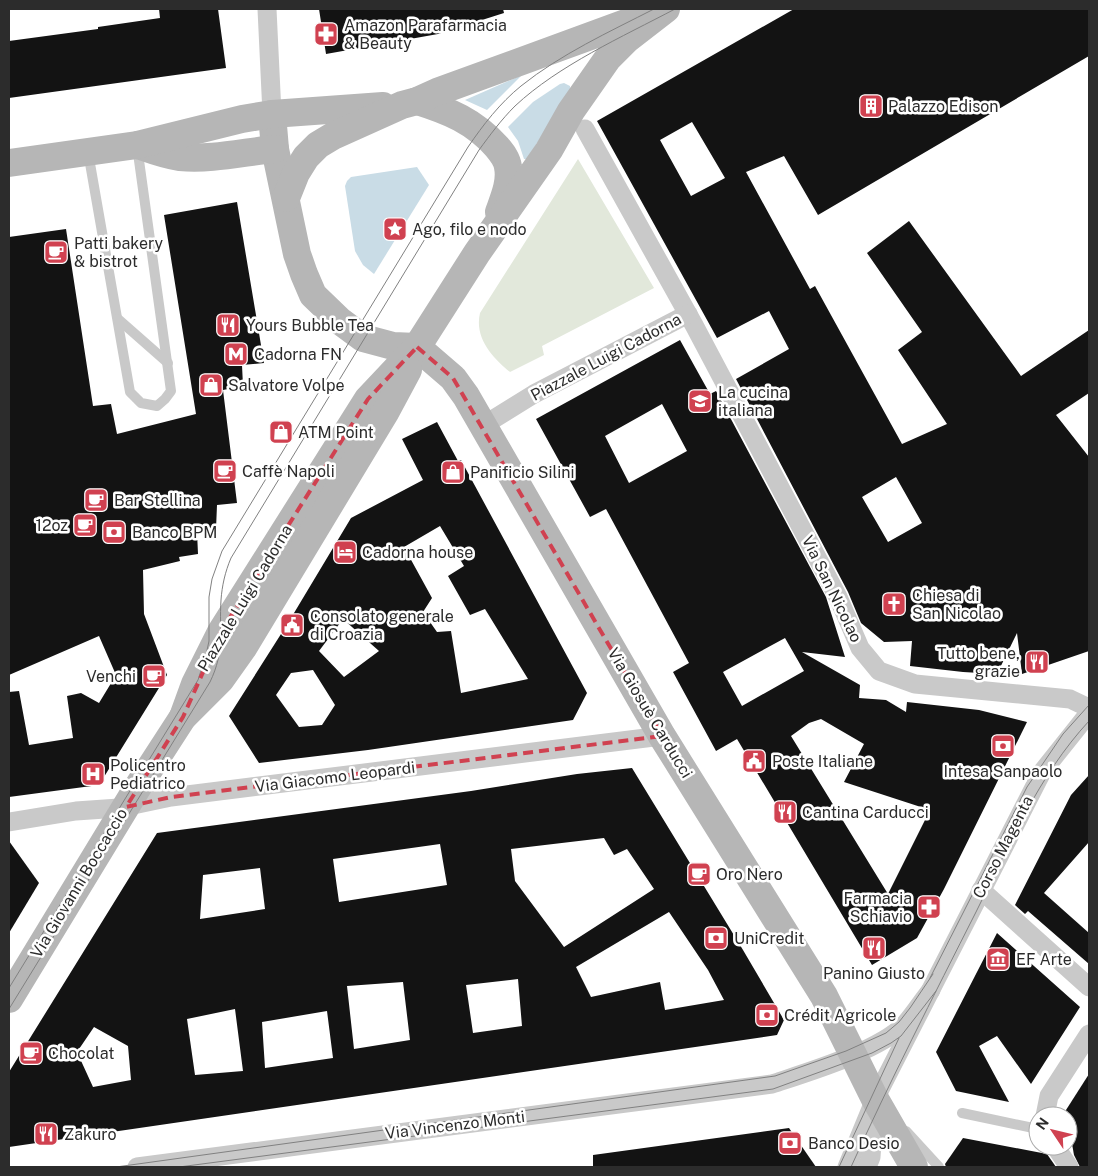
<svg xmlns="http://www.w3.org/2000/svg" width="1098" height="1176" viewBox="0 0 1098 1176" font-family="'Public Sans',sans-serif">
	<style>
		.green { fill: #e2e8db }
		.water { fill: #c9dce6 }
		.building { fill: #131313; fill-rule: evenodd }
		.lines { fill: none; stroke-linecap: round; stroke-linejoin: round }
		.lane { stroke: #c9c9c9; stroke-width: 10 }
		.street { stroke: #c9c9c9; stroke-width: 19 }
		.secondary { stroke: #b6b6b6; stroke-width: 28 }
		.tram { stroke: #818181; stroke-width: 1 }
		.marked { fill: none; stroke: #d04150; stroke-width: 4; stroke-dasharray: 10 6; stroke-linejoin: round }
		.labels { text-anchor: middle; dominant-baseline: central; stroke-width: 5; stroke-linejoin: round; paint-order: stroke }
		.poi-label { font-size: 16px; fill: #2c2c2c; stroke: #fff; text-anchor: start }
		.street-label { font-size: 16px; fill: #2c2c2c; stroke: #fff }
	</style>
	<rect width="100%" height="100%" fill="#fff"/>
	<!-- green -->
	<path class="green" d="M578,159L654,288L542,346L544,355L510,372C493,358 474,338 480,313Z"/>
	<!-- water -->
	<g class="water">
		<path d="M522,75L487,110L465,100Z"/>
		<path d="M564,83L570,86V91L527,159H524L518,141L508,127L533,102L560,84Z"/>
		<path d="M417,167L429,185L374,274L363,265L355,251L345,186L347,181L351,177Z"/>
	</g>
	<!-- building -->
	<g class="building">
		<path d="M159,9H218L226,68L9,98V41L98,29V27L160,18Z"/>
		<path d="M319,9H503L504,13L438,34L326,54Z"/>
		<path d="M794,9H1089V56L818,215L784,156L746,172L810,289L815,286L902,444L947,424L898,350L922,332L867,253L909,221L1021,376L1089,330V393L1056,415L1089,457V651L1022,674L1017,633L997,674L963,672L910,666L912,641L884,642L861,623L848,592L736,379L789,349L769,311L717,338L597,121ZM692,122L725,178L691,196L660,140ZM896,477L922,523L888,542L862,497Z"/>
		<path d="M237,202L264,363L242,365L243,386L223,390L237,503L217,505L216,529L197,532L198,554L179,557L180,561L143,570L144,614L167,675L99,785L9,797V692L19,691L29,745L73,738L67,696L81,693L99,703L116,675L99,636L9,675V237L66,229L93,406L111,404L117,434L196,414L164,215Z"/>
		<path d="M680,340L710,394L716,391L826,597L845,657L802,652L860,685L859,698L886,700L906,712L907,702L979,710L1027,722L944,889L917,938L872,965L737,739L716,751L673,672L689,663L606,509L590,517L536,419ZM662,404L687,451L629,483L605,436ZM785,638L804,671L742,706L723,672ZM821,719L864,744L844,782L930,810L888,894L791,736L809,723Z"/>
		<path d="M437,422L458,461L461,460L587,693L573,720L368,750L259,763L229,716L288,623L351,518L423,480L402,439ZM440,526L464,566L448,576L470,615L485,609L528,679L461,693L451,631L437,632L423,612L432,598L404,547ZM343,619L379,651L344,677L319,651ZM313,670L335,705L322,725L299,727L276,695L291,673Z"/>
		<path d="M632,768L743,950L784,1020L777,1035L9,1147V1072L157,833L471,791L577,774ZM604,838L614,855L627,849L654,889L564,947L515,881L511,849ZM440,844L447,885L339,902L333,859ZM260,868L265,909L200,919L203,875ZM669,912L708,970L724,1000L665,1010L660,982L591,997L576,967ZM518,979L522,1026L473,1033L466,985ZM403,982L410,1040L354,1049L347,986ZM235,1009L243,1071L195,1075L187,1019ZM327,1011L333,1058L265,1068L262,1022ZM94,1027L128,1046L131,1080L93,1087L77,1052Z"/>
		<path d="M1089,775V842L1044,893L1089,933V964L1028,911L1025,914L1015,905L1071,795Z"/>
		<path d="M9,841L39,883L9,933Z"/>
		<path d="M997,933L1080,1007L1031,1084L997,1036L979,1046L1009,1102L956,1091L936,1052Z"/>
		<path d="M1089,1074V1167H1080L1074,1155L1066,1110Z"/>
		<path d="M789,1128L816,1167H593V1155Z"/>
		<path d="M963,1138L1047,1154L1056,1167H946L945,1164Z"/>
	</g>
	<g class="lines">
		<!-- lane -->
		<g class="lane">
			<path d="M88,152L130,392L141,403L157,406L165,399L171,391L137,146"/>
			<path d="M118,319L168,363"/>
			<path d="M962,1113L1038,1129"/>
			<path d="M906,1131L939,1167"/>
		</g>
		<!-- street -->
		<g class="street">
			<path d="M267,9L272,114"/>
			<path d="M585,129L694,325L838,597L860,648L879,671L915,684L1070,699L1089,708"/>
			<path d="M484,425L534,394L688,314"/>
			<path d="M9,822L76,811L119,808L171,797L662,736"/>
			<path d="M981,890L1089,987"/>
			<path d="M1045,1116L1049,1096L1089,1034"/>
			<path d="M1055,1146L1069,1167"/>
			<path d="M137,1167L772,1084C808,1072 879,1051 905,1024C914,1014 922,1001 931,990"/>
			<path d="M847,1167L875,1099L1042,772L1089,713"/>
			<path d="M867,1167L871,1157L874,1116"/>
		</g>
		<!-- secondary -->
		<g class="secondary">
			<path d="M417,101C449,111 474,121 497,147C502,153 507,159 508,167C511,182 504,198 499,212"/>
			<path d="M272,114L275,149L297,254L304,274L313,295L340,321L363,338L393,346L417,347L453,378L466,396L662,736L824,996L875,1099L914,1167"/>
			<path d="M138,145C152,150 165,155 180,157C211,160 244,152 275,149"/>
			<path d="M9,163L137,145L242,119L272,114L383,106"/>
			<path d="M286,198L296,173L306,157L318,145L333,136L402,105L417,101L437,92L645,16"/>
			<path d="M183,717L195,684L221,632L368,399L417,347L477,253L549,150L571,111L608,58L626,40L666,9"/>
			<path d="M9,999L139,785L183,717L221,679L243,648L386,411L408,370"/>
		</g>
		<!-- tram -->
		<g class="tram">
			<path d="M930,978L1027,787L1063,734L1089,705"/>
			<path d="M9,988L198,680L206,655L209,641V597L212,579L222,551L468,147C483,125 500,103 521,86C561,54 609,32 654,9"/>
			<path d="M9,1009L210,682C225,651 219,632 221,600C222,586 225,572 231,558L479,150C490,135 501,120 515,106C559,65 622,37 675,9"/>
			<path d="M116,1167L775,1076L846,1051L886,1033L899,1022L910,1008L933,974"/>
			<path d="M179,1167L773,1089L872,1053L891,1043L901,1036L936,991"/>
			<path d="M839,1167L899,1038"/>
			<path d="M851,1167C890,1081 933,997 976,912C1009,846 1038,776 1089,721"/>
		</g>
	</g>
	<!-- marked area -->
	<path class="marked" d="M417,347L453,378L662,736L171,797L126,807L183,717L221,632L368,399Z"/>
	<!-- icons -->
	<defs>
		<g id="pharmacy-square" transform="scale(1.25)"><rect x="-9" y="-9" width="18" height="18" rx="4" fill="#d04150" stroke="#fff"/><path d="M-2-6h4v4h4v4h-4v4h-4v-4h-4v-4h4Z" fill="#fff"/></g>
		<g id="building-square" transform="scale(1.25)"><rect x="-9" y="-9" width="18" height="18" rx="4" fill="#d04150" stroke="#fff"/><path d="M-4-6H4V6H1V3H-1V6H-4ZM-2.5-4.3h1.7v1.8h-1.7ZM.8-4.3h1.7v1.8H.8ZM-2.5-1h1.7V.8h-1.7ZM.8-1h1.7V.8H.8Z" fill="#fff"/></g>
		<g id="sight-square" transform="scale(1.25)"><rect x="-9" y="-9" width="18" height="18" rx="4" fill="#d04150" stroke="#fff"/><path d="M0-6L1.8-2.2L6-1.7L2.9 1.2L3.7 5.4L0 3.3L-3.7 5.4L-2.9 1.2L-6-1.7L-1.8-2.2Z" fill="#fff"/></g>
		<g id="cafe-square" transform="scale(1.25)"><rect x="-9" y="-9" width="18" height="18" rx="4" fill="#d04150" stroke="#fff"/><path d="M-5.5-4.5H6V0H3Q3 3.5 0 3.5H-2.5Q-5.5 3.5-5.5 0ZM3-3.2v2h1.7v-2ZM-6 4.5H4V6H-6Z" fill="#fff"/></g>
		<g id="restaurant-square" transform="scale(1.25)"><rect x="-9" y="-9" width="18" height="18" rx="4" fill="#d04150" stroke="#fff"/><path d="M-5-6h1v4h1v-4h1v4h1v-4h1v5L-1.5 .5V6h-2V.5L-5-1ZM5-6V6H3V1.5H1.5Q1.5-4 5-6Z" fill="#fff"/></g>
		<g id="metro-square" transform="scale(1.25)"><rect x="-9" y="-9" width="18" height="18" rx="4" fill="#d04150" stroke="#fff"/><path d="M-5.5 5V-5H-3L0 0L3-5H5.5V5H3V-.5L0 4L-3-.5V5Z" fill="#fff"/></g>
		<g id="shop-square" transform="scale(1.25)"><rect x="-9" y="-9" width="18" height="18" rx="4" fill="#d04150" stroke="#fff"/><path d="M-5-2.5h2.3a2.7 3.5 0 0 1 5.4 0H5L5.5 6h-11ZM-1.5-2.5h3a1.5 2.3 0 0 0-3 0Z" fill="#fff"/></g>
		<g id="school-square" transform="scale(1.25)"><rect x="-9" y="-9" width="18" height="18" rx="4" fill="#d04150" stroke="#fff"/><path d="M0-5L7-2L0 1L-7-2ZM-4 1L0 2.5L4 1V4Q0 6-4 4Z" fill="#fff"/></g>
		<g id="bank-square" transform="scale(1.25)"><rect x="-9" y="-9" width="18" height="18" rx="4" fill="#d04150" stroke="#fff"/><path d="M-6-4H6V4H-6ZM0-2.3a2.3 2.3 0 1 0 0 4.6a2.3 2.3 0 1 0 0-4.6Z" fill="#fff"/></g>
		<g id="hotel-square" transform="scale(1.25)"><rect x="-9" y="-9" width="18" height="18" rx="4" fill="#d04150" stroke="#fff"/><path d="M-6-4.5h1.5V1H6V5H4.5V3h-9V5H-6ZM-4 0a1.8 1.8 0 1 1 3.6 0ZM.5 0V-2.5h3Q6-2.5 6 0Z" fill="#fff"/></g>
		<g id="church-square" transform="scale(1.25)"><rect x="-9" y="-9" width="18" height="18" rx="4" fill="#d04150" stroke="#fff"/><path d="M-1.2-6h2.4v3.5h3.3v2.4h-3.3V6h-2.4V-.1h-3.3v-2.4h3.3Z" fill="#fff"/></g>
		<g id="civic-square" transform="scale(1.25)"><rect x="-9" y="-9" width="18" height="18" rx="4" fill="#d04150" stroke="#fff"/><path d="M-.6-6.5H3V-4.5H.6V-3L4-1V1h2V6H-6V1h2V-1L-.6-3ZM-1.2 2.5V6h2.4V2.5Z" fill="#fff"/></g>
		<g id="hospital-square" transform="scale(1.25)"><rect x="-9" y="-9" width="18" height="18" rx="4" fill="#d04150" stroke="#fff"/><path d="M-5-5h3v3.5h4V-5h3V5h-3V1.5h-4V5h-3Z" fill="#fff"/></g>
		<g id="museum-square" transform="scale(1.25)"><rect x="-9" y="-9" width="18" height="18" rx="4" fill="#d04150" stroke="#fff"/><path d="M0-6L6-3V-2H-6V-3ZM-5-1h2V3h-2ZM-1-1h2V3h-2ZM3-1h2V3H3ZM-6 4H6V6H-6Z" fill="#fff"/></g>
	</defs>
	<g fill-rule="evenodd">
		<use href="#pharmacy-square" x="326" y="34"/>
		<use href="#building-square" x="871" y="106"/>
		<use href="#sight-square" x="395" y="229"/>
		<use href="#cafe-square" x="56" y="252"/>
		<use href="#restaurant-square" x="228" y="325"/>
		<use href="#metro-square" x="236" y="354"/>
		<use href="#shop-square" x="211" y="385"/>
		<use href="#school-square" x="700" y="401"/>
		<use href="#shop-square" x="281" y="432"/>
		<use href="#cafe-square" x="225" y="471"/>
		<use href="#shop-square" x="453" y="472"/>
		<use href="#cafe-square" x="96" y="500"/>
		<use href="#cafe-square" x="85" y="525"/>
		<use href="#bank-square" x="114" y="532"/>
		<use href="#hotel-square" x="345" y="552"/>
		<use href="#church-square" x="894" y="604"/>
		<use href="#civic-square" x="292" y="625"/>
		<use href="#restaurant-square" x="1037" y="662"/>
		<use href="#cafe-square" x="154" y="676"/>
		<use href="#bank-square" x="1003" y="746"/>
		<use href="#civic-square" x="754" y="761"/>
		<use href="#hospital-square" x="93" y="774"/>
		<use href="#restaurant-square" x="785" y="812"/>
		<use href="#cafe-square" x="699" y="874"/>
		<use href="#pharmacy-square" x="929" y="907"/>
		<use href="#bank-square" x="716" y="938"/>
		<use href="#restaurant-square" x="874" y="948"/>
		<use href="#museum-square" x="998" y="959"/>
		<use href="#bank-square" x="767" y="1015"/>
		<use href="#cafe-square" x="31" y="1053"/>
		<use href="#restaurant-square" x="46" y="1134"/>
		<use href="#bank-square" x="790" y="1143"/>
	</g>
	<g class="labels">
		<!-- poi labels -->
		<g class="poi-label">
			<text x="344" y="25">Amazon Parafarmacia<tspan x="344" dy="18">&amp; Beauty</tspan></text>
			<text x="888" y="106">Palazzo Edison</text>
			<text x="412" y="229">Ago, filo e nodo</text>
			<text x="74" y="243">Patti bakery<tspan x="74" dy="18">&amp; bistrot</tspan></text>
			<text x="246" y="325">Yours Bubble Tea</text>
			<text x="254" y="354">Cadorna FN</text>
			<text x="228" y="385">Salvatore Volpe</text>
			<text x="718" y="392">La cucina<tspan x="718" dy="18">italiana</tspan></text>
			<text x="298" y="432">ATM Point</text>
			<text x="242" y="471">Caffè Napoli</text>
			<text x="470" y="472">Panificio Silini</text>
			<text x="114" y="500">Bar Stellina</text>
			<text x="68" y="525" text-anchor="end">12oz</text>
			<text x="132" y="532">Banco BPM</text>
			<text x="362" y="552">Cadorna house</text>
			<text x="912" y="595">Chiesa di<tspan x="912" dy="18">San Nicolao</tspan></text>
			<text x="310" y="616">Consolato generale<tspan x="310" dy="18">di Croazia</tspan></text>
			<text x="1020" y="653" text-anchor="end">Tutto bene,<tspan x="1020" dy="18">grazie</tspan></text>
			<text x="136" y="676" text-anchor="end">Venchi</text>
			<text x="772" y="761">Poste Italiane</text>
			<text x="110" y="765">Policentro<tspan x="110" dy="18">Pediatrico</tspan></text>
			<text x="1003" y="771" text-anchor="middle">Intesa Sanpaolo</text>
			<text x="802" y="812">Cantina Carducci</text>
			<text x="716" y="874">Oro Nero</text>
			<text x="912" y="898" text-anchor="end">Farmacia<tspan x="912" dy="18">Schiavio</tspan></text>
			<text x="734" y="938">UniCredit</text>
			<text x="1016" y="959">EF Arte</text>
			<text x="874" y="973" text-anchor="middle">Panino Giusto</text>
			<text x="784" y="1015">Crédit Agricole</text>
			<text x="48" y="1053">Chocolat</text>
			<text x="64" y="1134">Zakuro</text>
			<text x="808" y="1143">Banco Desio</text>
		</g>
		<!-- street labels -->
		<g class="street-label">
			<text transform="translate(606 357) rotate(-28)">Piazzale Luigi Cadorna</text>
			<text transform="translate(832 589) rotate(64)">Via San Nicolao</text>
			<text transform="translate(245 598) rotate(-59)">Piazzale Luigi Cadorna</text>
			<text transform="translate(650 713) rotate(59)">Via Giosuè Carducci</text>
			<text transform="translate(335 777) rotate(-7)">Via Giacomo Leopardi</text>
			<text transform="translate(1003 847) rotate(-63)">Corso Magenta</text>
			<text transform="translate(79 883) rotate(-59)">Via Giovanni Boccaccio</text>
			<text transform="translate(455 1125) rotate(-7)">Via Vincenzo Monti</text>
		</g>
	</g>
	<!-- border -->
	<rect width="1098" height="1176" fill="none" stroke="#2c2c2c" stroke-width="20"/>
	<!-- north arrow -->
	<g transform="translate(1053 1131) rotate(305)"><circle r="24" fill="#ffffff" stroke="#ababab"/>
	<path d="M0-4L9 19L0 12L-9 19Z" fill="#d04150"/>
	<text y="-8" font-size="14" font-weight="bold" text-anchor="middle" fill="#2c2c2c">N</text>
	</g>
</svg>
